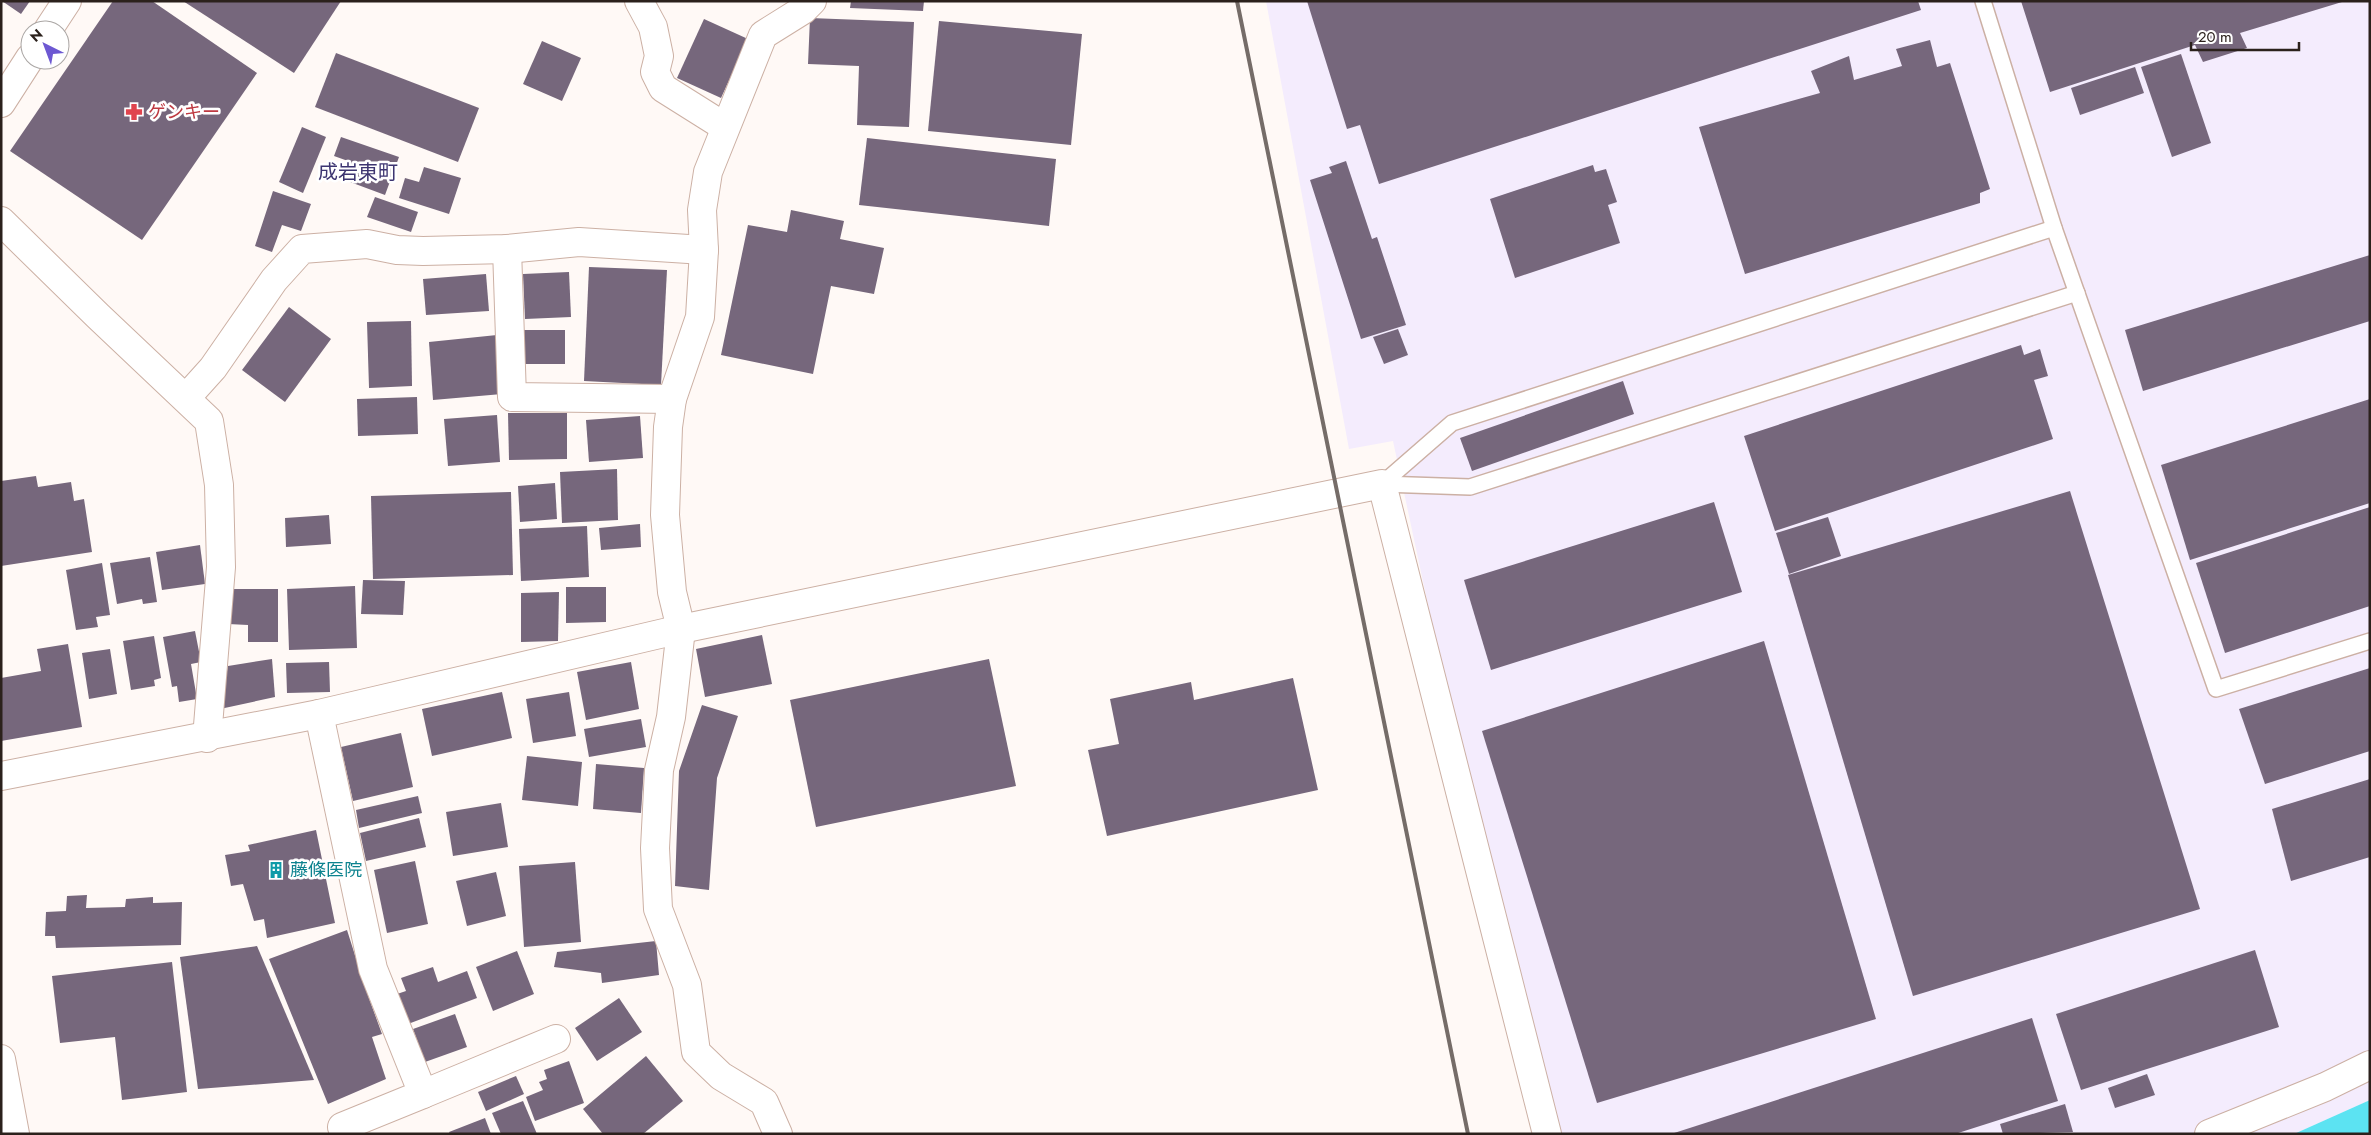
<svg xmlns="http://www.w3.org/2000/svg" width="2371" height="1135" viewBox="0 0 2371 1135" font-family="Jost,'Noto Sans JP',sans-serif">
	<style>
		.industrial { fill: #f4ecfd }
		.water { fill: #5ce3f2 }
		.building { fill: #76677c }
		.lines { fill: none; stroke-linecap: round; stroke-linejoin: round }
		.service-casing { stroke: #ccb0a4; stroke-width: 18 }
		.minor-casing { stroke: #ccb0a4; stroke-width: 30 }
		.tertiary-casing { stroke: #ccb0a4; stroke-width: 30 }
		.service { stroke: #fff; stroke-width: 15 }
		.minor { stroke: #fff; stroke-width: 28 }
		.tertiary { stroke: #fff; stroke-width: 28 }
		.rail { stroke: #756c68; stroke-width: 4 }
		.labels { text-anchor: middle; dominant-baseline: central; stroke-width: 5; stroke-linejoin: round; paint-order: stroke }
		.health-label { font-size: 18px; fill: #be3a42; stroke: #fff; text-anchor: start }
		.culture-label { font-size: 18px; fill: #0d838f; stroke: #fff; text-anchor: start }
		.quarter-label { font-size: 20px; fill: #3d3571; stroke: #fff }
	</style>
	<rect width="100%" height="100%" fill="#fff9f6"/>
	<!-- industrial -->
	<path class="industrial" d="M1266,1H2370V1100L2294,1134H1541L1393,441L1349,449Z"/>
	<!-- water -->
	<path class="water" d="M2370,1100V1134H2294Z"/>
	<!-- building -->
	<g class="building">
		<path d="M2,1H30L21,14Z"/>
		<path d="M113,1H152L257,73L142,240L10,151Z"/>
		<path d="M183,1H341L294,73Z"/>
		<path d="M851,1H924L923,11L850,8Z"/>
		<path d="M1307,1H1918L1921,10L1379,184L1360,125L1347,129Z"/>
		<path d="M2021,1H2342V2L2240,33L2247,48L2203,62L2195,45L2050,92Z"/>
		<path d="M810,18L914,22L909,127L857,125L859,66L808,64Z"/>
		<path d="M704,19L748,39L721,98L677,78Z"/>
		<path d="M939,21L1082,34L1071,145L928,131Z"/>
		<path d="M1930,40L1937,67L1950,63L1990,189L1980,193V203L1745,274L1699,127L1820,93L1811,71L1849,56L1854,80L1902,66L1896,49Z"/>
		<path d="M542,41L581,58L562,101L523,84Z"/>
		<path d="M336,53L479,108L458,162L315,107Z"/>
		<path d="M2181,54L2211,143L2172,157L2141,67Z"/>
		<path d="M2135,67L2144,93L2080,115L2071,88Z"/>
		<path d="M302,127L326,137L303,193L279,182Z"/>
		<path d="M341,137L399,157L385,195L342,179L348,161L334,156Z"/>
		<path d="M867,138L1056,159L1049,226L859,205Z"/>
		<path d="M1346,161L1372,239L1377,237L1406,325L1361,339L1310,180L1332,173L1329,167Z"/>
		<path d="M1593,165L1595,172L1606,169L1617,202L1608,205L1620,243L1515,278L1490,199Z"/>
		<path d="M424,167L461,178L449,214L399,198L405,178L419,182Z"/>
		<path d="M273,191L311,204L301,231L282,225L272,252L255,246Z"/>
		<path d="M375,197L418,212L411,232L367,217Z"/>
		<path d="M791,210L844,221L840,239L884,248L874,294L831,286L813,374L721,355L748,225L787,232Z"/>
		<path d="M2370,255V321L2143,391L2125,330Z"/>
		<path d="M589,267L667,270L661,385L584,381Z"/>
		<path d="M569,272L571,317L525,319L523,274Z"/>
		<path d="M486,274L489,311L426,315L423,279Z"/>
		<path d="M289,307L331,339L285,402L242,370Z"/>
		<path d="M411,321L412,386L369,388L367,322Z"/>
		<path d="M1398,329L1408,355L1384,364L1373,337Z"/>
		<rect x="519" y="330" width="46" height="34"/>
		<path d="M497,335L502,394L433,400L429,342Z"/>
		<path d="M2021,345L2024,355L2040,349L2048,376L2034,380L2053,439L1775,531L1744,436Z"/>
		<path d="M1623,381L1634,414L1472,471L1460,438Z"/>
		<path d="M417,397L418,434L358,436L357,399Z"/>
		<path d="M2370,399V503L2190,560L2161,465Z"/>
		<path d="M508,413H567V459L509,460Z"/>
		<path d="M497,415L500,462L448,466L444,419Z"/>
		<path d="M640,416L643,458L589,462L586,420Z"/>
		<path d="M617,469L618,520L562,523L560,472Z"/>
		<path d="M36,476L38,487L71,482L74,501L84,499L92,552L1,566V481Z"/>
		<path d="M555,483L557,519L520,522L518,486Z"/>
		<path d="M2070,491L2200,909L1913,996L1788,575Z"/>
		<path d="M511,492L513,575L373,579L371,496Z"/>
		<path d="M1714,502L1742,592L1491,670L1464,580Z"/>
		<path d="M2370,507V606L2225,653L2196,563Z"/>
		<path d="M329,515L331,544L286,547L285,518Z"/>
		<path d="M1828,517L1841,556L1789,574L1776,533Z"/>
		<path d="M640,524L641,547L601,550L599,528Z"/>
		<path d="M587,526L589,577L521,581L519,529Z"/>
		<path d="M200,545L205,584L162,590L156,552Z"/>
		<path d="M150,557L157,602L143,604L142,599L117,604L110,563Z"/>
		<path d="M102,563L110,615L96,617L98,627L76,630L66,570Z"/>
		<path d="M363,580L405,581L403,615L361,614Z"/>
		<path d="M355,586L357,648L289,650L287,589Z"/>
		<path d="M566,587H606V622L566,623Z"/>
		<path d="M228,589H278V642H248V625L228,624Z"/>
		<path d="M559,592L558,641L521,642V593Z"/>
		<path d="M195,631L201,662L191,664L197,699L179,702L177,686L172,687L163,637Z"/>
		<path d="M762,635L772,684L705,697L696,649Z"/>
		<path d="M154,636L161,678L154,680L155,686L131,690L123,641Z"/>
		<path d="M1764,641L1876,1019L1597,1103L1482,731Z"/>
		<path d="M68,644L82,727L1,741V678L41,671L37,649Z"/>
		<path d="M110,649L117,694L89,699L82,653Z"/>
		<path d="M272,659L275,697L220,709L228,666Z"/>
		<path d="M989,659L1016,786L816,827L790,700Z"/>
		<path d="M329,662L330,692L287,693L286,663Z"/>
		<path d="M631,662L639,709L586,720L577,672Z"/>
		<path d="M2370,668V751L2265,784L2239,709Z"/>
		<path d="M1293,678L1318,790L1107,836L1088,750L1119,744L1110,699L1191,682L1194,700Z"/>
		<path d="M502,692L512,738L432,756L422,709Z"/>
		<path d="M569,692L576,736L533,743L526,699Z"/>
		<path d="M702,705L738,716L717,778L709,890L675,886L679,771Z"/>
		<path d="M641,719L646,747L589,757L584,729Z"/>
		<path d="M401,733L413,787L353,801L341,747Z"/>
		<path d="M527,756L582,762L578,806L522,800Z"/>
		<path d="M596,764L644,768L641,813L593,809Z"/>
		<path d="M2370,779V857L2291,881L2272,809Z"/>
		<path d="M418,796L422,813L359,828L356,810Z"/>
		<path d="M501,803L508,847L453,856L446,812Z"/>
		<path d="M419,818L426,847L366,861L360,833Z"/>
		<path d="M316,830L335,923L267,938L264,919L254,921L243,884L231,886L225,855L250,851L248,845Z"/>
		<path d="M415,861L428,924L387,933L374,870Z"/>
		<path d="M575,862L581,942L524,947L519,866Z"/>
		<path d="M496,872L506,916L467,926L456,881Z"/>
		<path d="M87,895L86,908L125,907L126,899L153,897V903L182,902L181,945L56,948L55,936H45L46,912L66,911L67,896Z"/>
		<path d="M347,930L366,990L382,1034L372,1037L386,1079L328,1104L269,959Z"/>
		<path d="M656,941L659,975L602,983L601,973L554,967L557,952Z"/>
		<path d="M257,946L314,1080L198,1089L180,957Z"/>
		<path d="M2255,950L2279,1027L2081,1090L2056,1014Z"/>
		<path d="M517,951L534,994L493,1011L476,967Z"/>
		<path d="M172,962L187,1092L122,1100L115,1037L60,1043L52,976Z"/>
		<path d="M433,967L438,982L467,971L477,998L408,1024L397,994L406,991L401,978Z"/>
		<path d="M619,998L642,1032L597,1061L575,1028Z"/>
		<path d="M455,1014L467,1047L425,1062L413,1029Z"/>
		<path d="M2032,1018L2058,1101L1955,1134H1671Z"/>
		<path d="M646,1056L683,1101L643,1134H603L583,1109Z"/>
		<path d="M569,1061L584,1103L535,1121L526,1097L543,1090L539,1082L547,1079L544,1070Z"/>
		<path d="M2147,1074L2155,1095L2115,1108L2108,1088Z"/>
		<path d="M516,1076L524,1094L486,1111L478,1092Z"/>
		<path d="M523,1101L537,1134H501L492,1113Z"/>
		<path d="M2065,1104L2073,1132L2003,1134L2000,1124Z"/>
		<path d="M485,1118L491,1134H450L449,1132Z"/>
	</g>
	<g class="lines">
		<!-- service casing -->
		<g class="service-casing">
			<g id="service">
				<path d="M1983,1L2054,228L2216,689L2370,641"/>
				<path d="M1382,484L1470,487L2077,293"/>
				<path d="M1382,484L1452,423L2054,228"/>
			</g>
		</g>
		<!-- minor casing -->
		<g class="minor-casing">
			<g id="minor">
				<path d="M639,1L653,27L659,56L655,72L663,88L725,127"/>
				<path d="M48,30L67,1"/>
				<path d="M1,103L30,58"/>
				<path d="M1,221L98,316L209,421L219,485L221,567L207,738"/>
				<path d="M507,249L512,397L672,399"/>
				<path d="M186,398L213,368L274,280L302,249L367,244L397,250L423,251L507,249L579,242L704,250"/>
				<path d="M681,629L1382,484L1547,1134"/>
				<path d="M319,714L373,969L423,1094L342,1127L345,1134"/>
				<path d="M423,1094L556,1039"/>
				<path d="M778,1134L764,1102L721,1076L696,1052L687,985L658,909L655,848L659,770L671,717L681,629L672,592L665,515L668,427L672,399L700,317L704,250L702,210L708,172L763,35L803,10L812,1"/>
				<path d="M2209,1134L2325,1087L2370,1065"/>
			</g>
		</g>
		<!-- tertiary casing -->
		<g class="tertiary-casing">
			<g id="tertiary">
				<path d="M1,776L319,714L681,629"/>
				<path d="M1,1059L15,1134"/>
			</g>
		</g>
		<!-- service -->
		<use href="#service" class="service"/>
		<!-- minor -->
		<use href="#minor" class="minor"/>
		<!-- tertiary -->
		<use href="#tertiary" class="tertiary"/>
		<!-- rail -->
		<path class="rail" d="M1237,1L1468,1134"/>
	</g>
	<!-- icons -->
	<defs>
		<g id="pharmacy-bare" transform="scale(1.35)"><path d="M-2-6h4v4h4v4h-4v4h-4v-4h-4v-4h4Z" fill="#e0444e" stroke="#fff" stroke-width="2.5" paint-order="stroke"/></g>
		<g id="building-bare" transform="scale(1.35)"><path d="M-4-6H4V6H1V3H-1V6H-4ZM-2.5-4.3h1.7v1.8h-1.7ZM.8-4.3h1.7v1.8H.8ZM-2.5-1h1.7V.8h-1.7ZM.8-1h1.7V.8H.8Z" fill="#0f9aa8" stroke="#fff" stroke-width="2.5" paint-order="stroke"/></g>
	</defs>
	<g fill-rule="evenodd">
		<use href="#pharmacy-bare" x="134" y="112"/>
		<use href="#building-bare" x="276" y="870"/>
	</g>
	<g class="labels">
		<!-- health labels -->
		<g class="health-label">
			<text x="148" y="112">ゲンキー</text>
		</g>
		<!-- culture labels -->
		<g class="culture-label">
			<text x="290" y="870">藤條医院</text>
		</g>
		<!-- quarter labels -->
		<g class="quarter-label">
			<text x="358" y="172">成岩東町</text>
		</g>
	</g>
	<!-- border -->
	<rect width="2371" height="1135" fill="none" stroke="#2b211c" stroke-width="5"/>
	<!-- north arrow -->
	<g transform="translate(45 45) rotate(318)"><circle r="24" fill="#ffffff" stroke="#aaa6a4"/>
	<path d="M0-4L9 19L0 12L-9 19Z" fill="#6d58d2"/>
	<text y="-8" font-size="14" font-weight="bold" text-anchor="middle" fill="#2b211c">N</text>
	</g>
	<!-- scale -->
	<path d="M2191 42v8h108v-8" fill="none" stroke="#2b211c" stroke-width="2.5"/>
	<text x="2198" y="42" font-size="15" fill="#2b211c" stroke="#ffffff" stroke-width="4" paint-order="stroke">20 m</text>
</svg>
